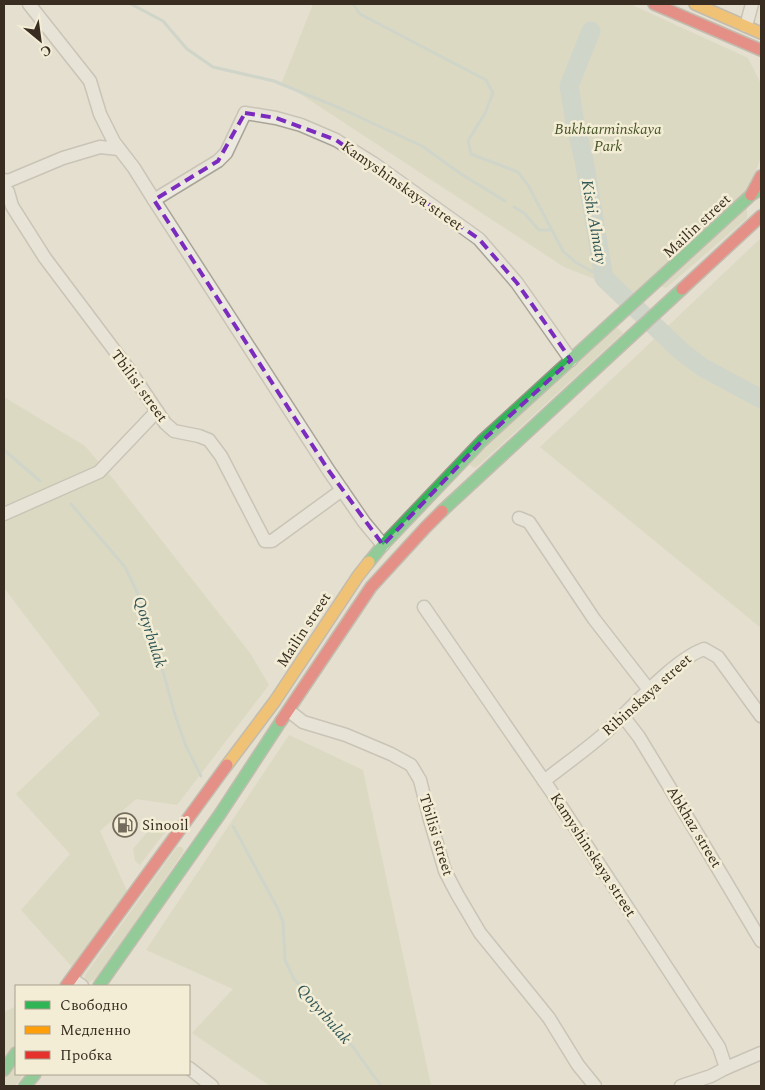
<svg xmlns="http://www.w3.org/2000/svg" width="765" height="1090" viewBox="0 0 765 1090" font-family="Spectral,serif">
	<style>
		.green { fill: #d1d3b2 }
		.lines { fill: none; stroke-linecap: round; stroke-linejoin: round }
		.stream { stroke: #b9c9c0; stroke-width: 3 }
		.river { stroke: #b9c9c0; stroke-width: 19 }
		.street-casing { stroke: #a9a497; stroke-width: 15 }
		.fast-casing { stroke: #999388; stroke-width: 14 }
		.slow-casing { stroke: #999388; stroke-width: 14 }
		.jam-casing { stroke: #999388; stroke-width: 14 }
		.street { stroke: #ece9e0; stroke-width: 12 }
		.fast { stroke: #30b455; stroke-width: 11 }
		.slow { stroke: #ff9f0a; stroke-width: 11 }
		.jam { stroke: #e5322d; stroke-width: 11 }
		.marked { fill: none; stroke: #7b2cbf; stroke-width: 4; stroke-dasharray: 10 6; stroke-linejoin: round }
		.labels { text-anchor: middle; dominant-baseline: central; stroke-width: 5; stroke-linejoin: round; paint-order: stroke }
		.park-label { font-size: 15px; font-style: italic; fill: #465427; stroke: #f4edd5 }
		.street-label { font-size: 15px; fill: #382d20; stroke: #f4edd5 }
		.poi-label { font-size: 15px; fill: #382d20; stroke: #f4edd5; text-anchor: start }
		.water-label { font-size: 16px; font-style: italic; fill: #305757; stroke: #f4edd5 }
	</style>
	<rect width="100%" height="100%" fill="#e4dfcf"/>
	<!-- green -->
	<g class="green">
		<path d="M313,4H630L748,58L761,84V157L750,186L633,294L564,267L282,82Z"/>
		<path d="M747,205V218L666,288L660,286Z"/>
		<path d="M761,238V628L540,447Z"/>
		<path d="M616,327L623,333L479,465L475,468L468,464Z"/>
		<path d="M4,397L85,446L115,481L250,653L269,685L177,805L136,799L100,831L128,893L72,967L21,910L70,854L16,794L100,714L4,588Z"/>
		<path d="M289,735L363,770L431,1085L430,1086H270L192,1033L233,989L146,950Z"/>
		<path d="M161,824L168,828L140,865L135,861L133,849L150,829Z"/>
		<path d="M177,847H182L184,851L98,978L89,982L85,979V975Z"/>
		<path d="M14,1007L16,1009V1043L4,1059V1012Z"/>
		<path d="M16,1057V1074H24L15,1086H4V1074Z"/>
	</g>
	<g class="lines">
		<!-- stream -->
		<g class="stream">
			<path d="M131,4L163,21L187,49L213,67L274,81L342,109L422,146L461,174L505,201"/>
			<path d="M353,4L360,14L486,80L493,93L485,113L468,141L471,154L518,172L528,185L563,251L575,262L604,278"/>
			<path d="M514,207L524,213L539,230H551"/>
			<path d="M4,450L40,481"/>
			<path d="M71,504L125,567L147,613L175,715L186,746L201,776"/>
			<path d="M233,826L278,909L283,922L285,960L294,979L353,1047L381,1086"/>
		</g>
		<!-- river -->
		<path class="river" d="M591,31L569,86L575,123L584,160L604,278L681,351L702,367L761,399"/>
		<!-- street casing -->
		<g class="street-casing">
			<g id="street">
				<path d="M29,4L90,81L100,114L114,142L134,168L154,200"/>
				<path d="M746,26L752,4"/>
				<path d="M4,180L8,181L63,158L100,147L119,149"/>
				<path d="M4,187L8,192L12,206L45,258L130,371L165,423L174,431L199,436L209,440L221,456L265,541H272L342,490"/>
				<path d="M4,514L99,472L157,411"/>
				<path d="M519,518L529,522L594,619L650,691"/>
				<path d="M383,545L364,522L329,471L154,200L218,161L226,153L245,113L276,118L301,125L336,140L373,163L479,239L517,283L571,360"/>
				<path d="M424,607L551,791L719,1047L726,1068L711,1076L681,1086"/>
				<path d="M289,711L303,722L346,735L391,754L411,765L420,780L430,820L445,871L457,894L480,933L549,1018L578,1065L595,1086"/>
				<path d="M623,716L639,737L667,783L761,941"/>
				<path d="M544,781C564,765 586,750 605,733C631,709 673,660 704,649L718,657L761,716"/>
				<path d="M72,979L82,986"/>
				<path d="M189,1068L212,1086"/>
				<path d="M726,1068L761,1053"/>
			</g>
		</g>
		<!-- fast casing -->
		<g class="fast-casing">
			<g id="fast">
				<path d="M442,511L682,289"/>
				<path d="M369,562L383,545L482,441L751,195L761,189"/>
				<path d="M99,986L220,814L281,721"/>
				<path d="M4,1070L16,1053"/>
				<path d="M25,1086L35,1074"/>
			</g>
		</g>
		<!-- slow casing -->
		<g class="slow-casing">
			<g id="slow">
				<path d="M695,4L761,33"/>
				<path d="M227,765L275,701L358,576L369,562"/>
			</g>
		</g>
		<!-- jam casing -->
		<g class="jam-casing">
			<g id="jam">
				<path d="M654,4L761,50"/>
				<path d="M751,195L761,176"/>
				<path d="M682,289L761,216"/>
				<path d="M281,721L371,587L426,527L442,511"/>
				<path d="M66,986L227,765"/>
			</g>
		</g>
		<!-- street -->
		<use href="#street" class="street"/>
		<!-- fast -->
		<use href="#fast" class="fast"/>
		<!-- slow -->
		<use href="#slow" class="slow"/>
		<!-- jam -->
		<use href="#jam" class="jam"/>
	</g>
	<!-- marked area -->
	<path d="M0 0H765V1090H0ZM245,113L276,118L336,140L479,239L517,283L571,360L482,441L383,545L329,471L154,200L218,161Z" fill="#e4dfcf" fill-opacity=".55" fill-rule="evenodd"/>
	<path class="marked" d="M245,113L276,118L336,140L479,239L517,283L571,360L482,441L383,545L329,471L154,200L218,161Z"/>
	<!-- icons -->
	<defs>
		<g id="fuel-ring" transform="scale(1.25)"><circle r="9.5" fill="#f4edd5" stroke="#746b5d" stroke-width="1.5"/><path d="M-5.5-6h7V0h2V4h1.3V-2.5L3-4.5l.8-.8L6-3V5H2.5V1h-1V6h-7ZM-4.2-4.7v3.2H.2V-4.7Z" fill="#746b5d"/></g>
	</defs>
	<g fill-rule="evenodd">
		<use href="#fuel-ring" x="125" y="825"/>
	</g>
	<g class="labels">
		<!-- park labels -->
		<g class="park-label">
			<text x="608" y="129">Bukhtarminskaya<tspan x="608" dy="17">Park</tspan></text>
		</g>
		<!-- street labels -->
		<g class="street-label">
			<text transform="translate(402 186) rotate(35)">Kamyshinskaya street</text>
			<text transform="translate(697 226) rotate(-43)">Mailin street</text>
			<text transform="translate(139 386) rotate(54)">Tbilisi street</text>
			<text transform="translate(304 630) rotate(-57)">Mailin street</text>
			<text transform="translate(647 695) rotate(-42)">Ribinskaya street</text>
			<text transform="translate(694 827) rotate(59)">Abkhaz street</text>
			<text transform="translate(436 835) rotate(73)">Tbilisi street</text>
			<text transform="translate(593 855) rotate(57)">Kamyshinskaya street</text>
		</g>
		<!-- poi labels -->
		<g class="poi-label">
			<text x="142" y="825">Sinooil</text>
		</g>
		<!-- water labels -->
		<g class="water-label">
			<text transform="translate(594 222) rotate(80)">Kіshі Almaty</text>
			<text transform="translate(150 632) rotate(72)">Qotyrbulak</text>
			<text transform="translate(324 1014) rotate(49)">Qotyrbulak</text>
		</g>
	</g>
	<!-- border -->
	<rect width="765" height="1090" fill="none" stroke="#382d20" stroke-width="10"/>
	<!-- legend -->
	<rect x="15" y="985" width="175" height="90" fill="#f4edd5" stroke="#a9a08d"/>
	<rect x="25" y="1001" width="25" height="8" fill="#30b455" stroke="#a9a08d"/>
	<text x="60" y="1010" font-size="15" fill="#382d20">Свободно</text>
	<rect x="25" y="1026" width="25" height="8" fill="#ff9f0a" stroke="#a9a08d"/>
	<text x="60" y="1035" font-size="15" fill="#382d20">Медленно</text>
	<rect x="25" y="1051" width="25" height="8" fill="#e5322d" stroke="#a9a08d"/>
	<text x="60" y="1060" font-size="15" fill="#382d20">Пробка</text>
	<!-- north arrow -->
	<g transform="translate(40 40) rotate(151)" stroke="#f4edd5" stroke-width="4" paint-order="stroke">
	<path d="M0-4L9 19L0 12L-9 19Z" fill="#382d20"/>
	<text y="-8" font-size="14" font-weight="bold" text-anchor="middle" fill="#382d20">С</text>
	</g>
</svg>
